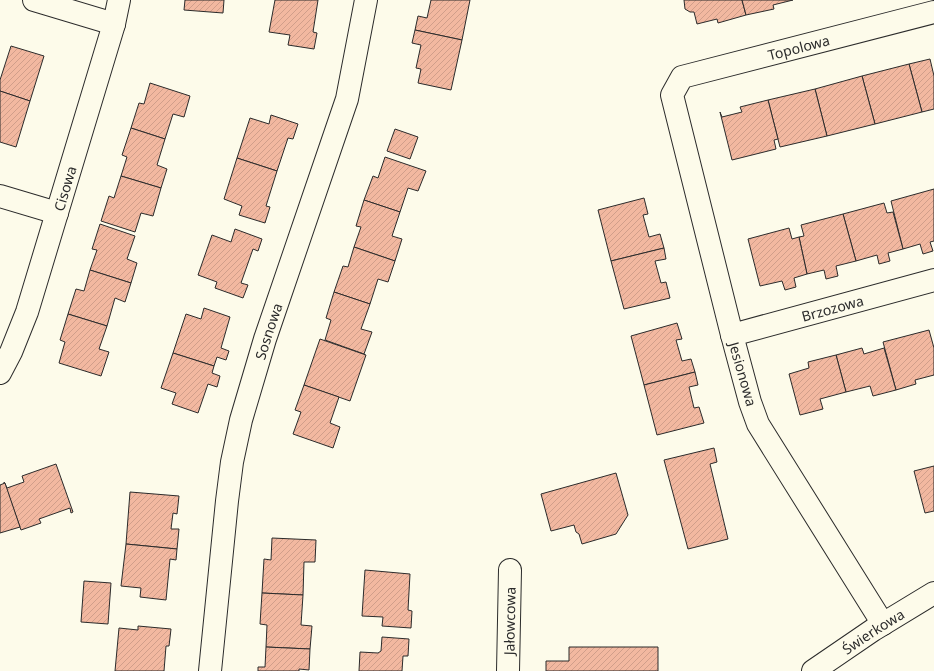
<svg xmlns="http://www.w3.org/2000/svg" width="934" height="671" viewBox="0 0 934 671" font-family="'Noto Sans',sans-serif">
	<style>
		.building { fill: url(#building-hatch); stroke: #2b2b2b }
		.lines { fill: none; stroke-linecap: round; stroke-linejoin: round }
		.street-casing { stroke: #2b2b2b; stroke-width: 24 }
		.street { stroke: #fdfbea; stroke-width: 22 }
		.labels { text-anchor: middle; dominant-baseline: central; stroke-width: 3; stroke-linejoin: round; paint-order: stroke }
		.street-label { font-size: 14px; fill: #2b2b2b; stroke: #fdfbea }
	</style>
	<defs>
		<pattern id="building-hatch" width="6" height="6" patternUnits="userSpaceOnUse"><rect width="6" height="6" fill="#f2b8a0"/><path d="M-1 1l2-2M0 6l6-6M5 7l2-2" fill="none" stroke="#d09e8a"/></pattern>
	</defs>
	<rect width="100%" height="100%" fill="#fdfbea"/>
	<!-- building -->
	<g class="building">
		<path d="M185,0H224L223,13L184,10Z"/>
		<path d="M275,0H318L313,32L317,33L314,49L288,45L290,35L269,32Z"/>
		<path d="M431,0H470L462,40L415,30L418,16L427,18Z"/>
		<path d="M684,0H742L746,15L718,23L717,19L697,24L694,12H690L685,9Z"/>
		<path d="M742,0H793L773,5L774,9L746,15Z"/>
		<path d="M415,30L462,40L451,90L418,83L421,69L416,68L421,45L412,43Z"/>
		<path d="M11,46L44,56L30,101L0,91V80Z"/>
		<path d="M930,59L934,76V109L922,112L909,64Z"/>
		<path d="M909,64L922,112L875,124L862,76Z"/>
		<path d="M862,76L875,124L827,136L815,89Z"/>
		<path d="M150,83L190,96L184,117L173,114L165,139L131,128L139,103L144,104Z"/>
		<path d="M815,89L827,136L780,147L768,100Z"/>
		<path d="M0,91L30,101L16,147L0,142Z"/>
		<path d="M768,100L778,139L774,140L776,149L732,160L720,112L722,117L742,112L740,107Z"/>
		<path d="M271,115L298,124L293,139L288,138L277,171L237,158L250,118L269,124Z"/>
		<path d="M131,128L165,139L157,165L167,169L161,188L121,176L127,157L122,155Z"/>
		<path d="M395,129L418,137L410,159L387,151Z"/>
		<path d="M385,157L426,171L418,191L408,188L400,212L364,200L373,176L378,178Z"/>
		<path d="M237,158L277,171L266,206L270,207L265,223L239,215L242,206L224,199Z"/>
		<path d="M121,176L161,188L153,216L141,213L135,232L101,221L109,196L114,198Z"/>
		<path d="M934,189V241L930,242L933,251L923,254L920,244L903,249L891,201Z"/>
		<path d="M644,198L648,214L643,215L649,237L660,234L664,248L611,261L598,210Z"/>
		<path d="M364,200L400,212L392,236L402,239L395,261L354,247L361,227L356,226Z"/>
		<path d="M884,203L887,213L893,212L903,249L888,253L890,261L879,264L877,255L856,261L843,214Z"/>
		<path d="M843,214L856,261L836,266L838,276L826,279L824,270L807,274L799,237L804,236L801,225Z"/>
		<path d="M100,224L135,236L127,259L137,263L131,283L90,270L97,250L92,249Z"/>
		<path d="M789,228L792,239L799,237L807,274L794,278L796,287L785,290L782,281L760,286L748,239Z"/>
		<path d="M235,229L262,239L258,251L253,249L241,283L248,285L243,298L215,288L217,282L198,275L212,235L231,242Z"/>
		<path d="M354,247L395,261L388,282L378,279L370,304L334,292L343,266L348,267Z"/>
		<path d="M664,248L666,259L655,261L661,283L666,282L670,298L624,309L611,261Z"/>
		<path d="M90,270L131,283L125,302L115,298L107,326L68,314L76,289L84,291Z"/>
		<path d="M334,292L370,304L361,329L372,332L364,354L325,340L331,320L326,318Z"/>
		<path d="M204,308L230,317L221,348L229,351L226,360L217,357L214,366L173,353L186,314L201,319Z"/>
		<path d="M68,314L107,326L99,349L109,352L101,376L59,363L65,342L60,340Z"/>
		<path d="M677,323L682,339L676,340L682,361L691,359L695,372L644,385L631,336Z"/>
		<path d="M929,330L934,348V375L915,380L916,384L896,390L883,342Z"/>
		<path d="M320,339L366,355L350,401L304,385Z"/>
		<path d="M862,348L864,354L884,348L896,390L873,396L870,386L846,392L836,355Z"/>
		<path d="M173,353L214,366L212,373L220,376L217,387L208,384L198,413L172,404L176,393L161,388Z"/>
		<path d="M836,355L846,392L820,399L823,409L800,415L789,374L809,368L808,362Z"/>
		<path d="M695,372L698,385L689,387L694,408L699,407L704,423L657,435L644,385Z"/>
		<path d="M304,385L339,397L330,423L340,427L333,448L293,434L301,412L295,410Z"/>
		<path d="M714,448L717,462L710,464L728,539L688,549L664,460Z"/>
		<path d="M56,464L73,512L71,513L70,508L39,519L41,523L21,530L4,482L7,488L24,482L22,476Z"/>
		<path d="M934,466V511L925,513L914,471Z"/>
		<path d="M616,473L628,515L616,534L582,544L579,534L576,532L574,525L551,531L541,494Z"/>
		<path d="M5,483L20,527L0,533V485Z"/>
		<path d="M130,492L179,496L177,514L173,513L171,529H179L177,549L126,544Z"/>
		<path d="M272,538L316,540L315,562H304L303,595L262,593L264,559L271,560Z"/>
		<path d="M126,544L177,549L176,560L170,559L166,600L140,597L141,588L121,586Z"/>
		<path d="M365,570L410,574L408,610L412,611L411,628L382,626L383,617L362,616Z"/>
		<path d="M84,581L111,583L108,624L81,622Z"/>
		<path d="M262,593L303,595L301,625L312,626L310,649L266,647L267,625L260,624Z"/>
		<path d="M138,626L171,629L169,646H166L164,671H115L119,628L138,630Z"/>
		<path d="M382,637L409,639L408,656H403L402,671H359L360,652L378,653L381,651Z"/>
		<path d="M266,647L310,649L309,670L299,669V671H258V667H265Z"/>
		<path d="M569,647H658V671H546V661H569Z"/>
	</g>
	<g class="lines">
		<!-- street casing -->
		<g class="street-casing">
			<g id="street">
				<path d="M34,0L114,24"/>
				<path d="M0,196L57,213"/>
				<path id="s1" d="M732,335L934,280"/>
				<path id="s2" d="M0,373L11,352L27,312L114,24L119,0"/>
				<path id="s3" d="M883,624L758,424L750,402L732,335L672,95L682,77L934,12"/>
				<path id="s4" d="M210,671L227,501L232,462L241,420L265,339L347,99L366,0"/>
				<path id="s5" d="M508,671L510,570"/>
				<path id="s6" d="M813,671L873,630L934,593"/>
			</g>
		</g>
		<!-- street -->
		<use href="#street" class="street"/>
	</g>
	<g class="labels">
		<!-- street labels -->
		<g class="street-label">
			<text stroke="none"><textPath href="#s3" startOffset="717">Topolowa</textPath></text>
			<text stroke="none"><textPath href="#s2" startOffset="196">Cisowa</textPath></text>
			<text stroke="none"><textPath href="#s1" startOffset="104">Brzozowa</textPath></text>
			<text stroke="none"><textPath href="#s4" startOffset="346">Sosnowa</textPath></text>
			<text transform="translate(743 374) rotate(74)">Jesionowa</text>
			<text stroke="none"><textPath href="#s5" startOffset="50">Jałowcowa</textPath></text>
			<text stroke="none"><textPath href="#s6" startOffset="72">Świerkowa</textPath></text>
		</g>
	</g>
</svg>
